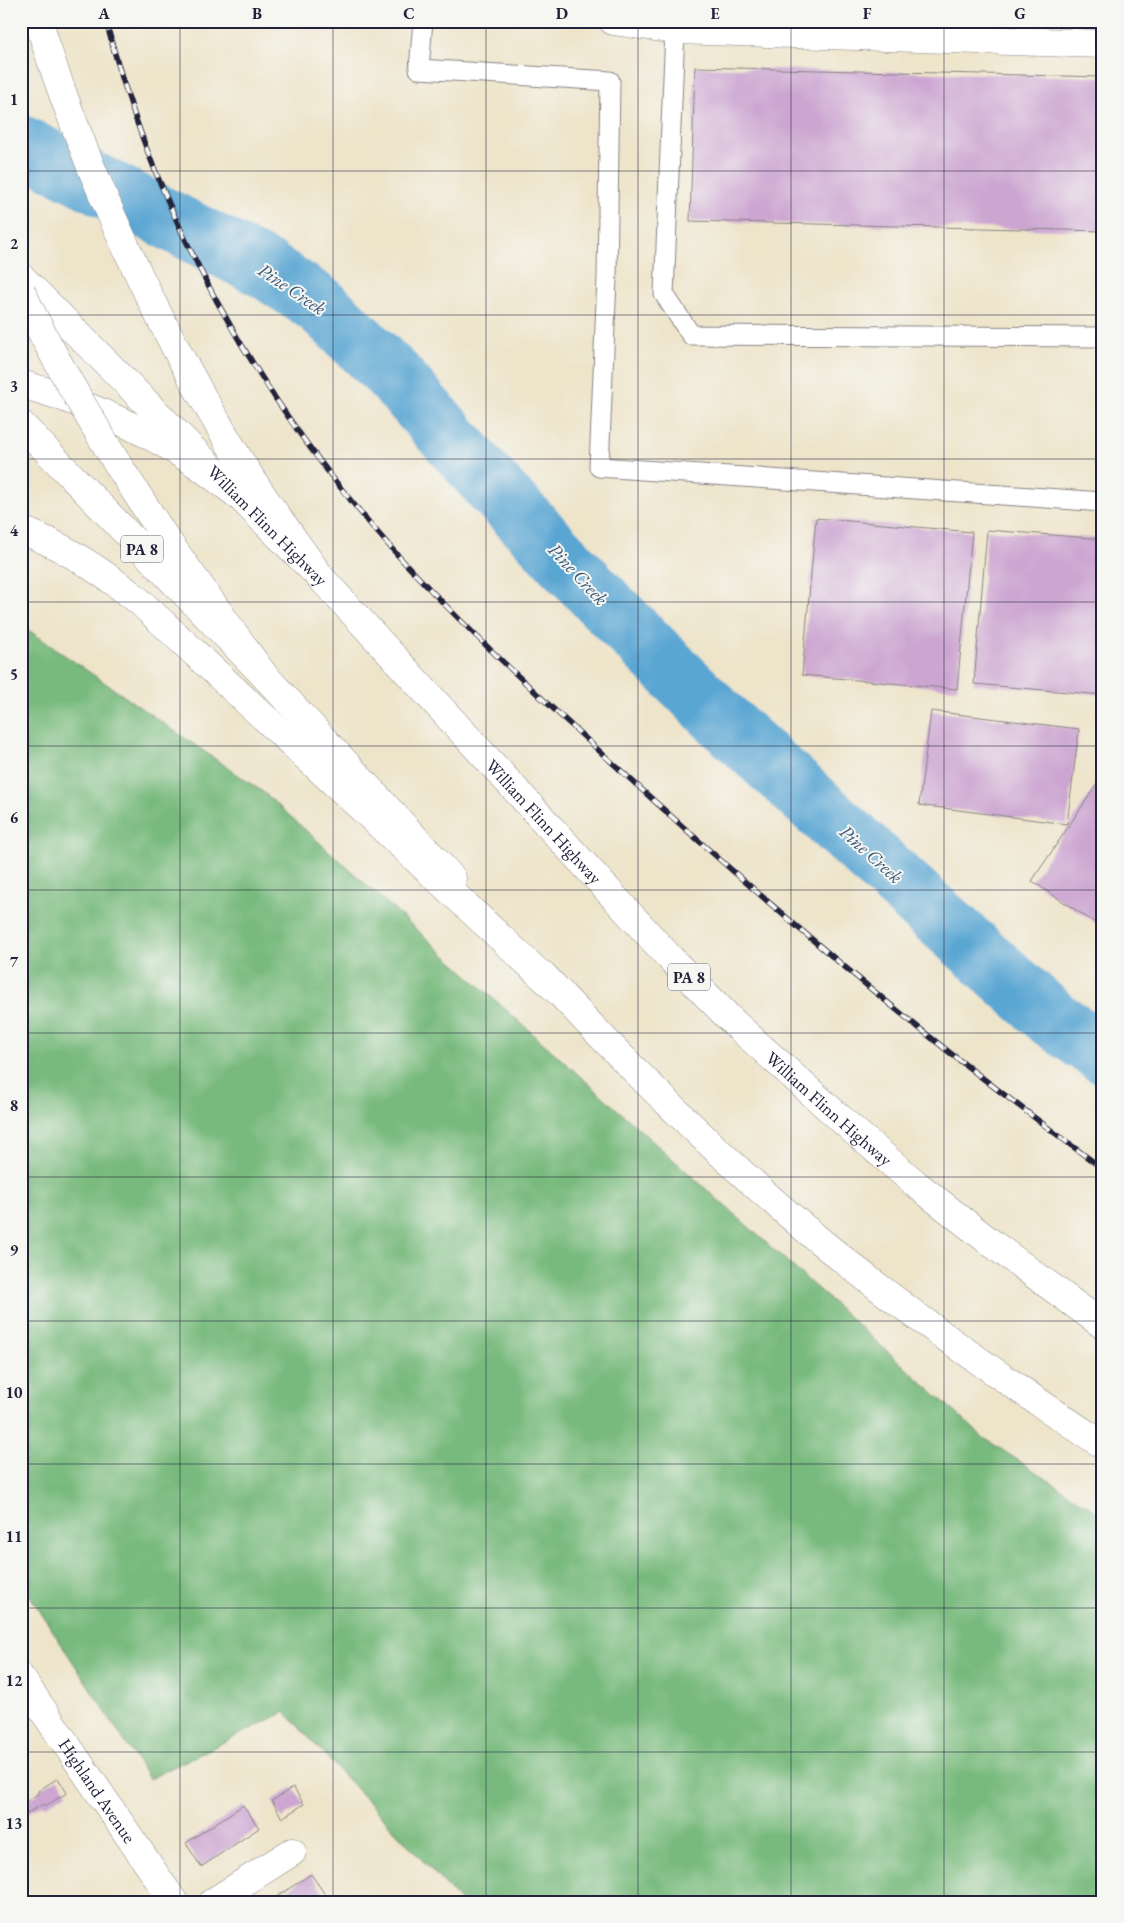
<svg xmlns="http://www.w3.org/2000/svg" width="1124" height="1923" viewBox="0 0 1124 1923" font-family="'EB Garamond',serif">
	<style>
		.forest { fill: #78ba7d; stroke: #4d6e5c }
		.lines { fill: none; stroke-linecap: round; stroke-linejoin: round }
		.river { stroke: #5aa6d3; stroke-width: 60 }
		.building { fill: #cca5d1 }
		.service-casing { stroke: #888382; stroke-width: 21 }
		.minor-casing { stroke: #888382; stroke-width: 29 }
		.tertiary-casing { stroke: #888382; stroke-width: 29 }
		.trunk-casing { stroke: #888382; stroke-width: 29 }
		.motorway-casing { stroke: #888382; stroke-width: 29 }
		.service { stroke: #fff; stroke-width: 19 }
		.minor { stroke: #fff; stroke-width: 28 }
		.tertiary { stroke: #fff; stroke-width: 28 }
		.trunk { stroke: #fff; stroke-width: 28 }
		.motorway { stroke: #fff; stroke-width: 28 }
		.rail-casing { stroke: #22223b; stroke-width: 5.5 }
		.rail { stroke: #f6f6f2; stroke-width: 4; stroke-dasharray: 11; stroke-linecap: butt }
		.motorway-bridge-casing { stroke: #888382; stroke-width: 29; stroke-linecap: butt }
		.motorway-bridge { stroke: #fff; stroke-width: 28 }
		.grid { fill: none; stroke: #22223b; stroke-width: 1; stroke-opacity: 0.55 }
		.labels { text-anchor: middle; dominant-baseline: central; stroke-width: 4; stroke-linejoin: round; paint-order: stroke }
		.shield { fill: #f6f6f2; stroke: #626272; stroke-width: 1 }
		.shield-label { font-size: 16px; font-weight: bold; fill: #22223b }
		.street-label { font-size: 18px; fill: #22223b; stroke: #f6f6f2 }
		.water-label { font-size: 19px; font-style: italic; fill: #385778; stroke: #f6f6f2 }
		.neatline { fill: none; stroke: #22223b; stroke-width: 2 }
		.grid-label { font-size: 16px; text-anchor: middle; font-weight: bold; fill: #22223b }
	</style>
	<rect width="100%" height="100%" fill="#f6f6f2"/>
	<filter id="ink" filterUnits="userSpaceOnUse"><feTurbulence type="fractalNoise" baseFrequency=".02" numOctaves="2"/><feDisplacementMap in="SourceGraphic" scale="10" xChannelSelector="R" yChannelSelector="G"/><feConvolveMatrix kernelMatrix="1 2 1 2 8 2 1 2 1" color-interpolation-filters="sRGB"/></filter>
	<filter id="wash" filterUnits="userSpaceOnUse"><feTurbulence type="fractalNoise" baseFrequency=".0096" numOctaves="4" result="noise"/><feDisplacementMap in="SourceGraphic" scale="20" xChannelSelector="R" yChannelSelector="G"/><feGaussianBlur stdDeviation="1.12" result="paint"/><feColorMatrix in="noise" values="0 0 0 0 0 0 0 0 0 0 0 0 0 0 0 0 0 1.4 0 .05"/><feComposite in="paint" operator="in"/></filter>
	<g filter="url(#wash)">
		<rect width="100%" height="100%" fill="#eee4ca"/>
		<!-- forest -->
		<path class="forest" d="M21,625L263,792L984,1438L1103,1516V1902H461L285,1712L149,1779L21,1582Z"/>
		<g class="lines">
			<!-- river -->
			<path class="river" d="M21,145L267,270L320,305L394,376L494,488L608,607L720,718L928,908L1053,1019L1103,1054"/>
		</g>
		<g id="blocks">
			<!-- building -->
			<g class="building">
				<path d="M695,67L1103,77V231L690,221Z"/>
				<path d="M816,518L972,532L957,689L802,675Z"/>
				<path d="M987,530L1103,539V695L974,684Z"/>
				<path d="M931,711L1079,729L1067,824L919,805Z"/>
				<path d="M1103,775V928L1032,881Z"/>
				<path d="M58,1778L67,1793L45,1806L43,1804L26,1814L21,1805L39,1793L38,1791Z"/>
				<path d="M293,1787L304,1804L282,1818L272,1801Z"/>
				<path d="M243,1805L259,1828L201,1867L186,1843Z"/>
				<path d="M311,1874L330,1902H269Z"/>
			</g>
		</g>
	</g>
	<g filter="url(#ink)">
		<use href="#blocks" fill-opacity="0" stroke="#888382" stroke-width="1"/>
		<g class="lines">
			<!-- service casing -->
			<g class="service-casing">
				<g id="service">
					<path d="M423,21L419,69L610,81L607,278L599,467L1103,502"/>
					<path d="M675,30L664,294L691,335L1103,337"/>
				</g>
			</g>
			<!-- minor casing -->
			<g class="minor-casing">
				<g id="minor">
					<path id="s1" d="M21,1678L174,1902"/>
					<path d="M213,1902L292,1852"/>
				</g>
			</g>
			<!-- tertiary casing -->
			<g class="tertiary-casing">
				<path id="tertiary" d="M613,21L675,30L1103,44"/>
			</g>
			<!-- trunk casing -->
			<g class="trunk-casing">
				<g id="trunk">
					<path id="s2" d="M21,277L322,579L671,959L734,1023L853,1130L916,1184L986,1239L1103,1325"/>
					<path d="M21,424L263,674L452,878"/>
					<path d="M543,975C629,1067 718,1156 815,1237C906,1312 1004,1380 1103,1445"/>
				</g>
			</g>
			<!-- motorway casing -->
			<g class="motorway-casing">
				<g id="motorway">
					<path d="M39,21C53,71 72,119 91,167C130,262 175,353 228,441C256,489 290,534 322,579"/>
					<path d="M21,384C76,399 138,426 186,457C205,469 223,484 242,498"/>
					<path d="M115,460L166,539L263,674"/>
					<path d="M21,530C65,546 103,572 139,601L560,993"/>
				</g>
			</g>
			<!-- service -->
			<use href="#service" class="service"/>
			<!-- minor -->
			<use href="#minor" class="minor"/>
			<!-- tertiary -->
			<use href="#tertiary" class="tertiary"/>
			<!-- trunk -->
			<use href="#trunk" class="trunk"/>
			<!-- motorway -->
			<use href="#motorway" class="motorway"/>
			<!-- rail casing -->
			<g class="rail-casing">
				<path id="rail" d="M106,21C157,219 257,398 393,550C463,627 540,697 617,767C726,867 838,964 954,1056C1003,1094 1053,1132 1103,1169"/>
			</g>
			<!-- rail -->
			<use href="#rail" class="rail"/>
			<!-- motorway-bridge casing -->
			<g class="motorway-bridge-casing">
				<path id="motorway-bridge" d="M21,291C49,350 82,405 115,460"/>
			</g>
			<!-- motorway-bridge -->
			<use href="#motorway-bridge" class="motorway-bridge"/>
		</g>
	</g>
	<!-- grid -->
	<path class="grid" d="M180,21V1902M333,21V1902M486,21V1902M638,21V1902M791,21V1902M944,21V1902M21,171H1103M21,315H1103M21,459H1103M21,602H1103M21,746H1103M21,890H1103M21,1033H1103M21,1177H1103M21,1321H1103M21,1464H1103M21,1608H1103M21,1752H1103"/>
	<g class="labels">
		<!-- shield labels -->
		<g class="shield">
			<rect x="121" y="535.5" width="42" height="27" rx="4"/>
			<rect x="668" y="963.5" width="42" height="27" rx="4"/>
		</g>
		<g class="shield-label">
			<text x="142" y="549">PA 8</text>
			<text x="689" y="977">PA 8</text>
		</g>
		<!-- street labels -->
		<g class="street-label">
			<text stroke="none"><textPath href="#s2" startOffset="350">William Flinn Highway</textPath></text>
			<text stroke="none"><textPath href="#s2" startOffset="755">William Flinn Highway</textPath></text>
			<text stroke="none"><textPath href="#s2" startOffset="1160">William Flinn Highway</textPath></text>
			<text stroke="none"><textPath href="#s1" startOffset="136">Highland Avenue</textPath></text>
		</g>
		<!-- water labels -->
		<g class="water-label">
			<text transform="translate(292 289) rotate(34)">Pine Creek</text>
			<text transform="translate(578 574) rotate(47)">Pine Creek</text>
			<text transform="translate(871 854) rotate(42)">Pine Creek</text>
		</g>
	</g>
	<!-- margin -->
	<rect width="1124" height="1923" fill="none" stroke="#f6f6f2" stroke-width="55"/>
	<rect x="28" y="28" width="1068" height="1868" class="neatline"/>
	<g class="grid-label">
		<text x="104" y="19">A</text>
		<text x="257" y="19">B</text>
		<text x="409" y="19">C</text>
		<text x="562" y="19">D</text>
		<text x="715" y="19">E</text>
		<text x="867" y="19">F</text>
		<text x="1020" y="19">G</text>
		<text x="14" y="105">1</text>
		<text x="14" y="249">2</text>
		<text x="14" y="392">3</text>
		<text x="14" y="536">4</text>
		<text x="14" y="680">5</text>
		<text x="14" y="823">6</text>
		<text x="14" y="967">7</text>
		<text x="14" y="1111">8</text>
		<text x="14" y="1255">9</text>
		<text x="14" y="1398">10</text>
		<text x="14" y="1542">11</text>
		<text x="14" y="1686">12</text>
		<text x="14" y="1829">13</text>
	</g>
</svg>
